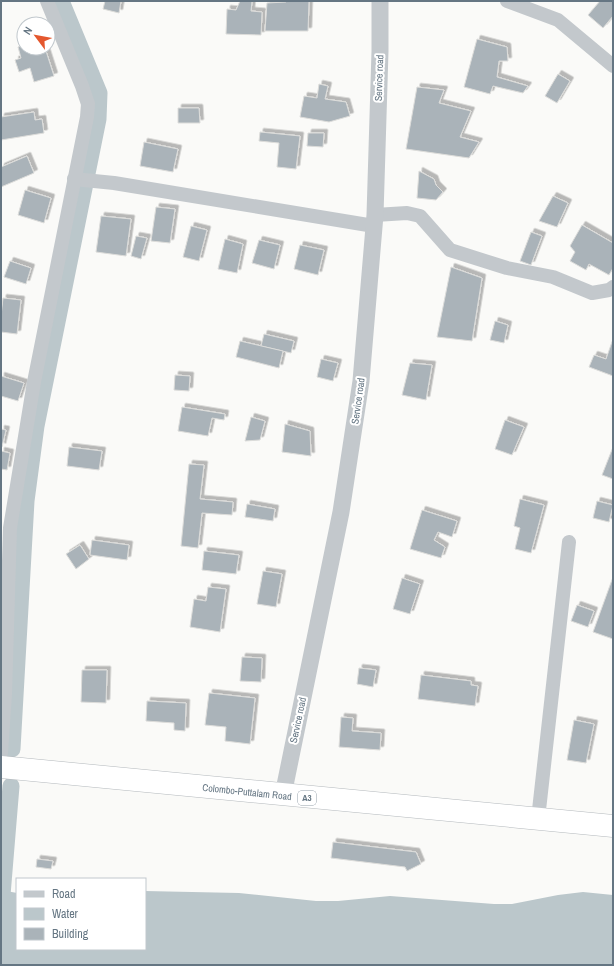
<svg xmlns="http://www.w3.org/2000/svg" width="614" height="966" viewBox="0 0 614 966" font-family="'Archivo Narrow',sans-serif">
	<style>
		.water { fill: #bbc7cb }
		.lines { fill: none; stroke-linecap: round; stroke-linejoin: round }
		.canal { stroke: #bbc7cb; stroke-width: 17 }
		.building { fill: #aab3b9; stroke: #dcdcda; filter: url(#shadow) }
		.trunk-casing { stroke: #b4b9bd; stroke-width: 23 }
		.minor { stroke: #c3c8cc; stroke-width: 14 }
		.tertiary { stroke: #c3c8cc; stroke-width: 17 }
		.trunk { stroke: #fff; stroke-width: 22 }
		.labels { text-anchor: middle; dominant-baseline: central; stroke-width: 4; stroke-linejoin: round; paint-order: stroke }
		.shield { fill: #fff; stroke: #939fa8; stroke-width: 1 }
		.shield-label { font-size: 9px; font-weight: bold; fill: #657683 }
		.street-label { font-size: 10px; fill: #657683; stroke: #fff }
	</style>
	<defs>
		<filter id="shadow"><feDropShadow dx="3.5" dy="-3.5" stdDeviation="0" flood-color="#0004"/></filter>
	</defs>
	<rect width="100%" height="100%" fill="#fafaf8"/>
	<!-- water -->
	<path class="water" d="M1,890L17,893V949H145V891L239,893L316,901H338L390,896L494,904H512L558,895L583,892L613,895V965H1Z"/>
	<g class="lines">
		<!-- canal -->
		<g class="canal">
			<path d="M12,749L26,501L36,426L98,119L99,93L61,1"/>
			<path d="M2,895L11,786"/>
		</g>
	</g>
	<!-- building -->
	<g class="building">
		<path d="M105,1H121L119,13L103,9Z"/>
		<path d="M240,1H252L251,11L262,12L261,35L226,34L227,9L236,10Z"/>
		<path d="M286,1H309L308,31H265L267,3L286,2Z"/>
		<path d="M600,1H613V16L603,28L588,15Z"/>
		<path d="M477,39L507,47L508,61H499L497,77L528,86L523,93L493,86L490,94L464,87Z"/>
		<path d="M24,45V48H45L54,76L34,82L30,68L19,72L15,60L21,58L18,47Z"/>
		<path d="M558,74L570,81L557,103L545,96Z"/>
		<path d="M319,84L328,86L325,99L346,102L350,116L329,122L300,117L304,96L317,98Z"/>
		<path d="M417,87L444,90L439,103L471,111L460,137L479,142L469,158L406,149Z"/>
		<path d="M178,108H199L200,123H178Z"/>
		<path d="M34,112L35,120L42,119L44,133L1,140V117Z"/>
		<path d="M260,132L300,136L296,169L277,167L279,143L259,141Z"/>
		<path d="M308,133H324L323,147L307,146Z"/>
		<path d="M144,142L178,149L173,172L140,166Z"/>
		<path d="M27,156L34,173L1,187V167Z"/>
		<path d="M419,171L434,179L436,185L443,192L436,200L417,198Z"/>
		<path d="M25,190L51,198L44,223L18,215Z"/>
		<path d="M553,196L568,203L557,227L539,221Z"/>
		<path d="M156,207L175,209L170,243L151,241Z"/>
		<path d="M101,216L131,219L126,256L96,252Z"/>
		<path d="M582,225L613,243V268L609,275L589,264L586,270L570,261L575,252L570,246Z"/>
		<path d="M191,226L207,230L199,261L183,257Z"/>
		<path d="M531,232L542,236L531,265L520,261Z"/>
		<path d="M136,236L147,238L141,259L131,256Z"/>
		<path d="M225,239L243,244L237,273L218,269Z"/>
		<path d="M259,240L280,245L274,269L252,263Z"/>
		<path d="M300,245L324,250L318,275L294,269Z"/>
		<path d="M10,261L31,268L26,284L4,277Z"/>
		<path d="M451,267L482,278L472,341L437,337Z"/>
		<path d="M3,298L21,300L17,334L1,332V316Z"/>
		<path d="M495,321L508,325L504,343L490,340Z"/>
		<path d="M264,334L294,341L291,353L261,346Z"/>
		<path d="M613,339V376L589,367L594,355L606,359Z"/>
		<path d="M240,341L283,351L279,368L236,357Z"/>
		<path d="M321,359L338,363L333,381L317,377Z"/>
		<path d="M410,363L432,365L426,400L402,395Z"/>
		<path d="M175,375L190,376L189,391L174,390Z"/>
		<path d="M1,376L24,383L18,401L1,396Z"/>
		<path d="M182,407L225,414L224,420L212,418L208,436L178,431Z"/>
		<path d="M251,417L265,421L260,440L245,441Z"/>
		<path d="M505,420L524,427L512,455L495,449Z"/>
		<path d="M285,424L310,431L311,456L282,452Z"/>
		<path d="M1,429L6,430L2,447L1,446Z"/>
		<path d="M69,447L102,451L99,470L67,466Z"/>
		<path d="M613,447V479L602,475Z"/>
		<path d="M1,451L10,453L7,470L1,469Z"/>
		<path d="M189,464L204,465L200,499L233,502L232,515L202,513L198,548L181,546Z"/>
		<path d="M520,499L544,505L531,553L515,549L520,528L514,526Z"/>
		<path d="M597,501L613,505L609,522L593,518Z"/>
		<path d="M247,504L275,509L273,521L245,517Z"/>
		<path d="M422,510L457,521L452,537L438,532L434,540L445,547L441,558L410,549Z"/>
		<path d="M92,540L129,545L127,560L90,555Z"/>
		<path d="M80,545L89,559L76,569L66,554Z"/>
		<path d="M204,551L239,555L236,574L202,570Z"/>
		<path d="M263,571L282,574L276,607L257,604Z"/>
		<path d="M613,577V639L593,632Z"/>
		<path d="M402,578L420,584L410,614L393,609Z"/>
		<path d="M208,587L226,589L220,632L190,627L194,599L206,601Z"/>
		<path d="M577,605L594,611L588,627L571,621Z"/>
		<path d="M242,657L262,658L261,682L240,681Z"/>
		<path d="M359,668L376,670L373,687L357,684Z"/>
		<path d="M82,670H107L106,703L81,702Z"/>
		<path d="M421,675L471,681V685L478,686L475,706L418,699Z"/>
		<path d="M209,693L255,698L250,744L225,741L226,727L205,725Z"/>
		<path d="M147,701L186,703L185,731L174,730V723L146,721Z"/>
		<path d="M341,717L353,718L352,731L381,733L380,750L339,747Z"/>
		<path d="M574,720L594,724L586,763L567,760Z"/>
		<path d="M333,842L416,852L421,864L407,871L405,867L331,858Z"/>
		<path d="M37,859L53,861L51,869L36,867Z"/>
	</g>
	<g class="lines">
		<!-- trunk casing -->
		<g class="trunk-casing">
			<path id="trunk" d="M1,767L613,826"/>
		</g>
		<!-- minor -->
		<g class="minor">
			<path d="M507,1L558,20L613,66"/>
			<path d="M74,179L114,183L374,226"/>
			<path d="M375,215L407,213L420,216L450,250L507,268L553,277L592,293L609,290L613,287"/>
			<path d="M1,753L5,694L10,528L34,382L87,117L88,104L82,86L47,1"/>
			<path d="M538,819L569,542"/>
		</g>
		<!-- tertiary -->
		<path class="tertiary" d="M283,795L341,512L361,381L375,215L380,51V1"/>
		<!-- trunk -->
		<use href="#trunk" class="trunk"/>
	</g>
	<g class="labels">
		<!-- shield labels -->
		<rect class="shield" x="298" y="791" width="18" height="14" rx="3"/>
		<g class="shield-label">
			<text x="307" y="798">A3</text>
		</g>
		<!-- street labels -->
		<g class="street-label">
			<text transform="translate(379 78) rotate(-88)">Service road</text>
			<text transform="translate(358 401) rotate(-82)">Service road</text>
			<text transform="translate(298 720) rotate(-78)">Service road</text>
			<text transform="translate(247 792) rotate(6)">Colombo-Puttalam Road</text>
		</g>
	</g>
	<!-- border -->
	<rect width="614" height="966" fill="none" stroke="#657683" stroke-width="4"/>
	<!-- legend -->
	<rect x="16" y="878" width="130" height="72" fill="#ffffff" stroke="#c1c8cd"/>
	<rect x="24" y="891" width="20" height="6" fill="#c3c8cc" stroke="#c1c8cd"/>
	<text x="52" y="898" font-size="12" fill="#657683">Road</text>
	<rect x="24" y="908" width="20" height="12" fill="#bbc7cb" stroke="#c1c8cd"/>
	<text x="52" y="918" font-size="12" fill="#657683">Water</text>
	<rect x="24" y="928" width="20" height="12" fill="#aab3b9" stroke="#c1c8cd"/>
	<text x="52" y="938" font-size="12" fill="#657683">Building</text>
	<!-- north arrow -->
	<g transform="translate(36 36) rotate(302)"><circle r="19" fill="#ffffff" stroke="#c1c8cd"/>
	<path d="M0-3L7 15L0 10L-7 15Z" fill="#e4572e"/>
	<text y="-6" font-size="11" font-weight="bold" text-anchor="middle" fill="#657683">N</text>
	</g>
</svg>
